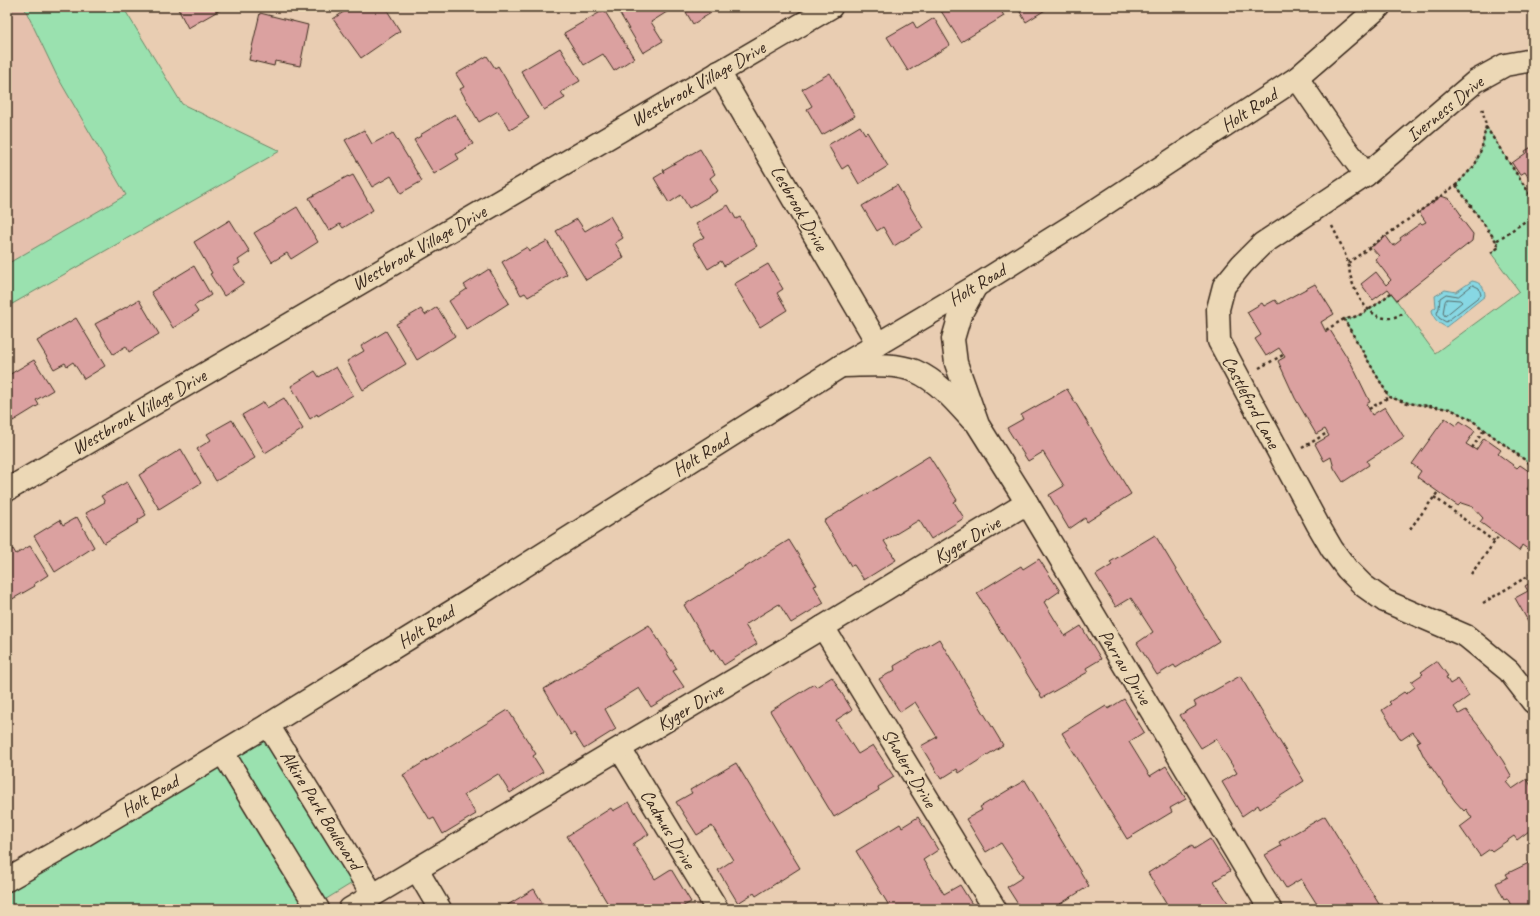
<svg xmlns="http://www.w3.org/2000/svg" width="1540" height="916" viewBox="0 0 1540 916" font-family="Caveat,sans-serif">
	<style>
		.built { fill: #e5c0ad }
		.green { fill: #9ae1af; stroke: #6a8666 }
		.water { fill: #87d7e3; stroke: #699294 }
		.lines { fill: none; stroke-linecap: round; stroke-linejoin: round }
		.shore { stroke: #596f6d; stroke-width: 1 }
		.building { fill: #dba1a0; stroke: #3b2a1e }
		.minor-casing { stroke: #3b2a1e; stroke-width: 25 }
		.secondary-casing { stroke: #3b2a1e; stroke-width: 25 }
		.path { stroke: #3b2a1e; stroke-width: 2.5; stroke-dasharray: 3 3; stroke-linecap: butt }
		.minor { stroke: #ecd8b6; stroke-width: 22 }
		.secondary { stroke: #ecd8b6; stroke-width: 22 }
		.labels { text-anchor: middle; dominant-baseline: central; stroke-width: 3.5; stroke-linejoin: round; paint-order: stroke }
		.street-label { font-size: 19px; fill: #3b2a1e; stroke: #ecd8b6 }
	</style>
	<rect width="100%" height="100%" fill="#e9cdb2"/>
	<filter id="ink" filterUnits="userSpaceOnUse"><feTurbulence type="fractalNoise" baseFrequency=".025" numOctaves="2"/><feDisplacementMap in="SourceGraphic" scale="8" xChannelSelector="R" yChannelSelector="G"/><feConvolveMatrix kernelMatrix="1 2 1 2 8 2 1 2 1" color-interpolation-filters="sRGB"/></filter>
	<g filter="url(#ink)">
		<!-- built -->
		<path class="built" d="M7,7H24L57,76L126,195L7,264Z"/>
		<!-- green -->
		<g class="green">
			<path d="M24,7H123L182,104L280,151L7,307V264L126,195L57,76Z"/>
			<path d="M1486,126L1533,199V466L1470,419L1451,409L1408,403L1389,397L1344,319C1362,318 1378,303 1391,293L1435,353L1519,291L1491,253L1499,247L1496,241L1456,185L1475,165L1482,147Z"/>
			<path d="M268,725L362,877L310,909H7V880Z"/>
		</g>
		<!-- water -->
		<path class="water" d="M1472,281C1480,282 1485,287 1485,296L1446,327C1438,323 1433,319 1432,310L1436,307L1435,296L1445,290L1456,292Z"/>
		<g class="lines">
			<!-- shore -->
			<g class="shore">
				<path d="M1473,285L1479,288L1481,295L1446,322L1439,318L1437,313L1439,308L1440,298L1446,294L1458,296Z"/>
				<path d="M1447,299L1460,300L1462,302L1445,316L1443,313L1445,302Z"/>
			</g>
		</g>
		<!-- building -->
		<g class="building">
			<path d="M177,7H225L188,28Z"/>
			<path d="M351,7H385L400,31L361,58L333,19Z"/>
			<path d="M616,7H669L670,10L651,22L663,41L643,53Z"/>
			<path d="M683,7H707L711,13L693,24Z"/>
			<path d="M947,7H999L1004,16L961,42L941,11Z"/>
			<path d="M1017,7H1050L1026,22Z"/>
			<path d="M604,10L634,58L614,71L603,54L584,65L564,33Z"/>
			<path d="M260,13L308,25L300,66L275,61L274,66L249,60Z"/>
			<path d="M934,18L950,45L908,71L887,37L913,22L917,29Z"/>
			<path d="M560,48L580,81L561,92L565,98L544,110L521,71Z"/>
			<path d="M487,56L495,68L498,66L529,118L510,130L498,111L479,122L460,89L464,87L456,74Z"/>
			<path d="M830,73L855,116L822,135L807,109L812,106L802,89Z"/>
			<path d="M455,114L473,144L456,154L459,159L434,174L414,140L421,136L420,135Z"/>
			<path d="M860,126L865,134L867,132L888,166L859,184L848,165L842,169L828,145Z"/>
			<path d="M364,130L372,144L393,133L422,181L401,193L391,176L372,187L345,140Z"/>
			<path d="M1533,146V185L1525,172L1520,175L1512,163L1526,153L1525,151Z"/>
			<path d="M700,149L715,174L710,178L718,191L689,208L681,195L669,203L654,178L664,172L663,170Z"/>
			<path d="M353,175L373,210L343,228L340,224L329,231L309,198L348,176L349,177Z"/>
			<path d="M897,185L923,228L894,246L883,227L877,231L862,206Z"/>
			<path d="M1441,196L1450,199L1462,216L1460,217L1473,234L1472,241L1397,300L1388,289L1373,300L1361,284L1376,272L1386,285L1391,280L1375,259L1379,256L1371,247L1386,236L1393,246L1401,240L1400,238L1421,223L1422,224L1426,222L1419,212Z"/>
			<path d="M728,205L736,219L740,217L757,246L724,266L721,261L708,269L693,244L704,237L696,224Z"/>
			<path d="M297,207L318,242L291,259L287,253L272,262L254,233Z"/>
			<path d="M610,216L623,238L615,243L624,258L586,280L556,231L577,219L585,231Z"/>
			<path d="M230,220L250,252L238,260L240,263L233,267L244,283L224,296L210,274L212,273L194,242Z"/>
			<path d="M547,241L567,274L528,297L525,293L521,295L502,262L527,247L529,251Z"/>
			<path d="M768,264L783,289L777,293L787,310L760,327L734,284Z"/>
			<path d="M194,266L211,295L194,306L198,312L173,328L151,292Z"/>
			<path d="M489,269L509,303L467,330L449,301L467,289L464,285Z"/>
			<path d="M1315,284L1334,314L1321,322L1326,332L1330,330L1352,365L1370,402L1366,404L1369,409L1372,415L1385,407L1404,437L1367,461L1369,465L1343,482L1334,468L1331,457L1324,461L1315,444L1329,436L1325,429L1316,434L1295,398L1278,361L1285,357L1279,348L1266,356L1255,339L1261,335L1247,312L1262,303L1264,306L1275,300L1278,304Z"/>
			<path d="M139,300L159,334L129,352L126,346L113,354L95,324Z"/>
			<path d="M437,307L455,336L417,360L396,324L421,309L425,315Z"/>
			<path d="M76,318L105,366L84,379L73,362L67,366L65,363L54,369L37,341Z"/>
			<path d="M386,331L406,364L363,390L347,361L364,351L361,346Z"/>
			<path d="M34,360L53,390L36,400L39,405L13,421L7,411V376Z"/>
			<path d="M336,367L353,395L318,416L317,414L310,419L291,386L315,371L319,377Z"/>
			<path d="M1067,389L1131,494L1087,522L1085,518L1069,529L1049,495L1064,486L1043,452L1028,461L1007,428L1023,419L1021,415Z"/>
			<path d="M284,398L303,429L265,453L242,415L264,402L267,408Z"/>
			<path d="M1445,418L1456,426L1460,421L1475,431L1466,444L1476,450L1484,438L1501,450L1498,454L1517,468L1520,465L1533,474V481L1527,489L1533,493V553L1522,545L1519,551L1480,522L1483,518L1473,507L1461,503L1458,506L1417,477L1421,471L1412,464Z"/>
			<path d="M232,420L255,458L216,481L197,449L211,440L207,434Z"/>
			<path d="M181,449L201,483L159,509L139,475Z"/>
			<path d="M929,456L957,500L954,502L964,518L931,539L919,520L884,541L896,560L864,580L854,565L851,566L824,521Z"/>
			<path d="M127,482L146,515L138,520L139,522L104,543L86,513L105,502L101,496Z"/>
			<path d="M77,517L94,547L55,572L34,536L60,520L63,525Z"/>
			<path d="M1155,535L1219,641L1176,668L1174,665L1157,675L1137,643L1153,632L1131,598L1116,607L1096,575L1112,565L1110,562Z"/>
			<path d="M789,540L817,585L814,586L824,603L791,623L779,604L745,625L757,644L724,665L714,649L711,651L684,605Z"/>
			<path d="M30,546L48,575L34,584L35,586L9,601L7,598V552L13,549L16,554Z"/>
			<path d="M1039,559L1060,591L1044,602L1065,636L1081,626L1101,659L1086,668L1088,672L1042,698L977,593L1021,566L1023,569Z"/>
			<path d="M1533,581V630L1515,598L1528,591L1525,586Z"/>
			<path d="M649,625L677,669L673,671L684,687L651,707L639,688L605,709L616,729L584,749L574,733L571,735L544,689Z"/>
			<path d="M939,639L1003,745L959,773L957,769L941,779L921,746L937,737L915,702L900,712L879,679L895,670L894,666Z"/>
			<path d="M1437,661L1448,676L1446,677L1450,684L1458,679L1469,696L1454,707L1459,714L1466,710L1478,725L1503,761L1512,777L1506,782L1512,789L1527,779L1533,789V833L1531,834L1529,831L1517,840L1514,836L1492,851L1490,849L1480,856L1460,827L1472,818L1466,809L1464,811L1455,801L1424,757L1417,742L1420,741L1413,732L1401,740L1382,710L1391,704L1389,702L1404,692L1406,694L1415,687L1411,682L1423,674L1421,672Z"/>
			<path d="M1240,676L1304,781L1260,809L1258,805L1242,816L1222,782L1237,773L1216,739L1201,748L1180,715L1196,706L1194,702Z"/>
			<path d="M832,677L852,710L836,720L858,754L873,745L894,777L878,787L879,790L834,817L770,711L814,684L816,687Z"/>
			<path d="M1124,699L1144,732L1129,742L1150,776L1166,766L1186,799L1170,808L1172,812L1127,839L1062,733L1106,706L1108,709Z"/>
			<path d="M508,710L536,754L533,756L543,772L510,793L498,774L464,795L476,814L443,834L434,818L430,820L403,775Z"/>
			<path d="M736,763L800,868L756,896L754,893L738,903L718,870L733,860L712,826L697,835L676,802L692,793L690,790Z"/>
			<path d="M1025,780L1089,886L1052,909H1021L1007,887L1023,877L1001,843L986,852L966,819L982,810L980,807Z"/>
			<path d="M629,802L649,834L633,844L655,879L671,869L691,902L678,909H611L567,836L611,808L613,811Z"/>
			<path d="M1325,816L1382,909H1320L1301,879L1286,888L1265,855L1281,846L1279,842Z"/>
			<path d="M918,817L938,850L923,860L944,894L960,885L975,909H891L856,851L900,824L902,827Z"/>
			<path d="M1210,839L1230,871L1214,881L1232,909H1170L1148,873L1192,845L1194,849Z"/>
			<path d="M1533,861V909H1513L1507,898L1504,899L1496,883L1508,877L1506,874Z"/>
			<path d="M534,889L546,909H501Z"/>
			<path d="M820,903L824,909H809Z"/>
		</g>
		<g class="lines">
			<!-- minor casing -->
			<g class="minor-casing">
				<g id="minor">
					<path d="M1533,60L1505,65L1476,81L1366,175L1262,244L1242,264L1224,286L1218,309L1219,341L1318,525L1332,549L1347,569L1364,586L1385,601L1466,636L1509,671L1533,702"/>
					<path d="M719,72L878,344"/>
					<path d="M1297,78L1341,142L1366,175"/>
					<path d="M976,286L960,315L953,339L956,363L978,425L1027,503L1270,909"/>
					<path d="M841,366C865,366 893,362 915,371C938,381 955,401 971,419"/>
					<path d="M7,490L831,7"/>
					<path d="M823,627L995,909"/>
					<path d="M268,725L373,895"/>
					<path d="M620,749L717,909"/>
					<path d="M223,753L318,909"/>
					<path d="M417,870L440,909"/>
					<path d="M350,909L823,627L1027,503"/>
				</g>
			</g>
			<!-- secondary casing -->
			<g class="secondary-casing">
				<path id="secondary" d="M7,880L63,848L268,725L469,601L841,366L976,286L1070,227L1297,78L1379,7"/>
			</g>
			<!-- path -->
			<g class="path">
				<path d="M1486,127L1533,199"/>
				<path d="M1456,185L1496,241"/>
				<path d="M1332,226C1338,238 1344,250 1348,263C1350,268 1349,273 1351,278C1357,301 1377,330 1403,313"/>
				<path d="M1491,253L1499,247L1496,241L1533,216"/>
				<path d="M1348,263L1456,185L1475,165L1482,147L1486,126L1482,107"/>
				<path d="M1391,293C1378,303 1362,318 1344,319L1389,397L1408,403L1450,409L1470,419L1533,466"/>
				<path d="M1326,330L1344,319"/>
				<path d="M1259,368L1283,355"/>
				<path d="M1369,409L1389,397"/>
				<path d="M1302,448L1327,433"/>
				<path d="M1472,448L1484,430"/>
				<path d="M1532,493L1533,491"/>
				<path d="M1434,497L1495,542"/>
				<path d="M1410,529L1438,492"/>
				<path d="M1471,574L1499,536"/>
				<path d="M1483,603L1533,573"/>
			</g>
			<!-- minor -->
			<use href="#minor" class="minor"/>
			<!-- secondary -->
			<use href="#secondary" class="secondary"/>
		</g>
	</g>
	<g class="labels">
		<!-- street labels -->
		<g class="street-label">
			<text transform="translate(698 84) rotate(-30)">Westbrook Village Drive</text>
			<text transform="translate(1445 109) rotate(-39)">Iverness Drive</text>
			<text transform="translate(1249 110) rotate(-33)">Holt Road</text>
			<text transform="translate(799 208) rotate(60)">Lesbrook Drive</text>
			<text transform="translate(419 248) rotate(-30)">Westbrook Village Drive</text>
			<text transform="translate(977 285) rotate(-31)">Holt Road</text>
			<text transform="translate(1251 402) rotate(62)">Castleford Lane</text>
			<text transform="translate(139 412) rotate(-30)">Westbrook Village Drive</text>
			<text transform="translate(701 455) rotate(-32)">Holt Road</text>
			<text transform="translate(967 540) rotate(-31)">Kyger Drive</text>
			<text transform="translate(426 627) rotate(-32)">Holt Road</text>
			<text transform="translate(1125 667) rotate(59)">Parrau Drive</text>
			<text transform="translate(690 707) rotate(-31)">Kyger Drive</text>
			<text transform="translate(909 768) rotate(59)">Shalers Drive</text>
			<text transform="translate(150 796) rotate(-31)">Holt Road</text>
			<text transform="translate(321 810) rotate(58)">Alkire Park Boulevard</text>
			<text transform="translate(668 829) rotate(59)">Cadmus Drive</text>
		</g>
	</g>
	<!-- margin -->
	<rect width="1540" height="916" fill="none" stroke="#ecd8b6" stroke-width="24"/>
	<rect x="12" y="12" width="1516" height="892" fill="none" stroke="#3b2a1e" stroke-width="1.5" filter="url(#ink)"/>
</svg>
